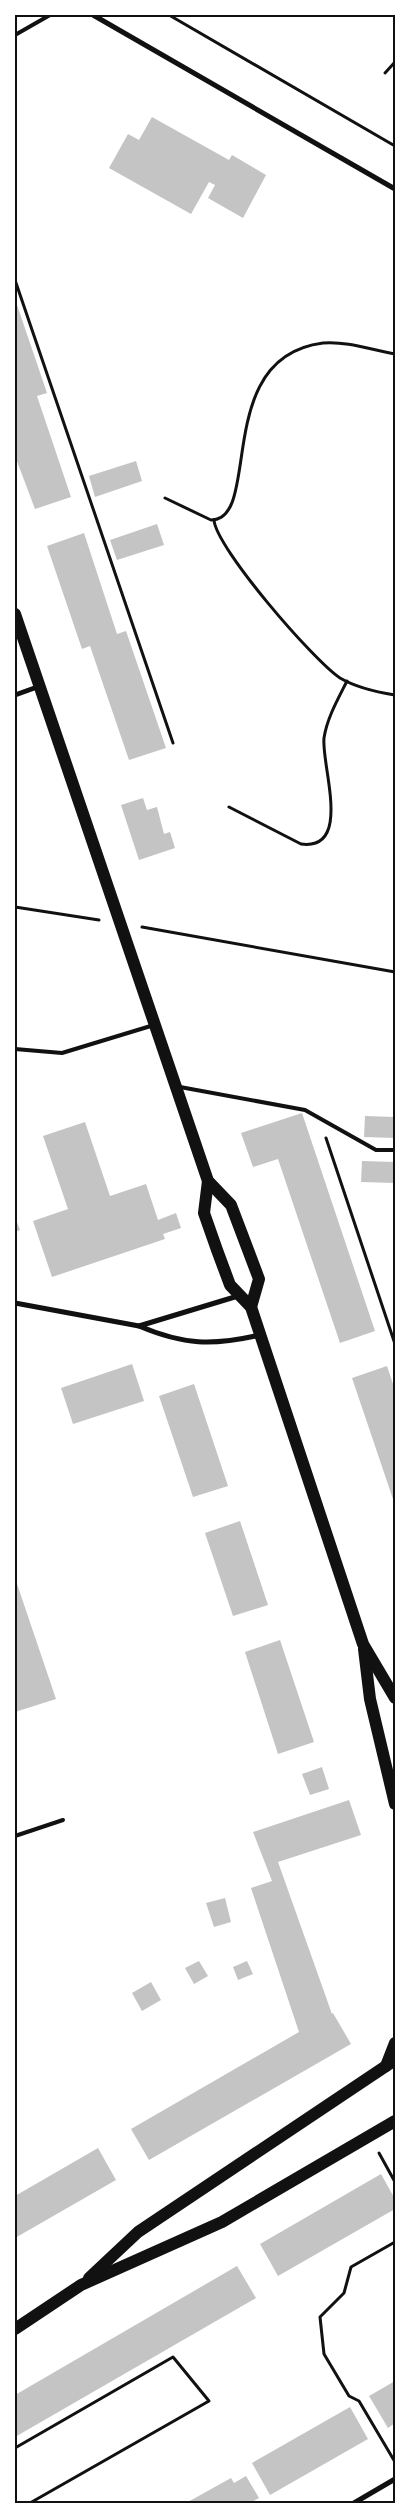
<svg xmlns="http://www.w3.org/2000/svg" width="410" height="2518" viewBox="0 0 410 2518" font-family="Inter,sans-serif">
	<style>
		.building { fill: #c4c4c4 }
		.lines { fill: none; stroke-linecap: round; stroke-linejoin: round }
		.path { stroke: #111; stroke-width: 3 }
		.service { stroke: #111; stroke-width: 4 }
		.minor { stroke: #111; stroke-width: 5 }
		.primary { stroke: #111; stroke-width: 12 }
		.neatline { fill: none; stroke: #111; stroke-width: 2 }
	</style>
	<rect width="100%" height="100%" fill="#fff"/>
	<!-- building -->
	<g class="building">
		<path d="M152,117L229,160L232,155L266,175L243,218L208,198L215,185L209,182L191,214L109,168L128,134L139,140Z"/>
		<path d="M15,299L47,393L37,396L71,497L35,509L15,456Z"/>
		<path d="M136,461L142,481L95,497L89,476Z"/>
		<path d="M157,524L164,545L117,560L110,540Z"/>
		<path d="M84,533L117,634L126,631L166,748L129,760L90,646L82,649L47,546Z"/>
		<path d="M143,798L147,810L157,807L164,834L170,832L175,848L139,860L121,805Z"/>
		<path d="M302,1113L375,1331L340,1343L278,1159L253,1167L241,1133Z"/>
		<path d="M365,1116L395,1117V1138L364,1137Z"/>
		<path d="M85,1122L110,1196L146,1184L158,1220L176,1213L181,1228L163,1234L165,1239L52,1277L33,1221L68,1209L43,1136Z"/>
		<path d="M362,1161L395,1162V1183L361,1182Z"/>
		<path d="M15,1217L20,1230L15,1232Z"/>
		<path d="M132,1364L144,1401L73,1424L61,1388Z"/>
		<path d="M387,1366L395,1390V1505L352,1378Z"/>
		<path d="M194,1384L228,1486L193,1497L159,1396Z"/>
		<path d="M240,1521L268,1605L233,1616L205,1533Z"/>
		<path d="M15,1578L56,1699L15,1712Z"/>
		<path d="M280,1640L314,1742L278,1754L245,1652Z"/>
		<path d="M322,1767L329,1789L310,1795L302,1774Z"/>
		<path d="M349,1800L361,1835L278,1862L332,2014L333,2013L351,2044L149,2160L131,2129L299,2032L251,1888L272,1881L253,1832Z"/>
		<path d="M225,1898L231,1922L214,1927L206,1903Z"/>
		<path d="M199,1961L208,1976L194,1984L185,1968Z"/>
		<path d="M247,1961L253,1974L238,1980L233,1967Z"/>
		<path d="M151,1982L161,2000L142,2011L132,1993Z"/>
		<path d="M98,2148L116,2180L15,2238V2196Z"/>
		<path d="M381,2174L395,2199V2209L278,2276L260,2244Z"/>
		<path d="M237,2266L256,2298L15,2437V2395Z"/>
		<path d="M395,2381V2423L388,2428L369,2396Z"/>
		<path d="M350,2407L368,2439L270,2495L252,2463Z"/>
		<path d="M246,2476L259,2498L250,2503H186L231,2478L234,2483Z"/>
	</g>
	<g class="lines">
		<!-- path -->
		<g class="path">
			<path d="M169,15L395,146"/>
			<path d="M385,73L395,62"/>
			<path d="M15,280L173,743"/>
			<path d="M165,498L211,520C263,520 211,357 323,343C347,341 372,350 395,354"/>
			<path d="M214,520C216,548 314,661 340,678C357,688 376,692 395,695"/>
			<path d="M229,807L301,844C353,851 321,765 324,738C327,718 338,699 347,681"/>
			<path d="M15,907L99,920"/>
			<path d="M142,927L395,972"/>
			<path d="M326,1138L395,1344"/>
			<path d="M379,2153L395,2182"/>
			<path d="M395,2242L351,2267L344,2293L320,2317L324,2354L349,2396L359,2401L395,2462"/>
			<path d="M15,2448L173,2357L209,2401L30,2503"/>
		</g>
		<!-- service -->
		<g class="service">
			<path d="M15,35L50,15"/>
			<path d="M15,1049L62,1053L154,1025"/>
			<path d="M180,1087L305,1110L376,1150H395"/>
			<path d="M15,1836L63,1820"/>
		</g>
		<!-- minor -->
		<g class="minor">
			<path d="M93,15L395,189"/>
			<path d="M15,695L40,686"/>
			<path d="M238,1296L139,1326C184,1345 212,1346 260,1335"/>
			<path d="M15,1303L139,1326"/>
			<path d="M354,2503L395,2479"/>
		</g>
		<!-- primary -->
		<g class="primary">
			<path d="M15,614L208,1181L231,1205L259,1279L251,1307"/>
			<path d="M208,1181L204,1213L217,1250L230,1285L251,1307L363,1644L395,1698"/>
			<path d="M364,1649L370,1699L395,1804"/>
			<path d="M386,2066L395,2043"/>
			<path d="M89,2278L138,2232L395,2060"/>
			<path d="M15,2329L81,2285L222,2222L395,2121"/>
		</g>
	</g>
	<!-- border -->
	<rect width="410" height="2518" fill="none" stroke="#ffffff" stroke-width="32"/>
	<rect x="16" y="16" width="378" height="2486" class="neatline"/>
</svg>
